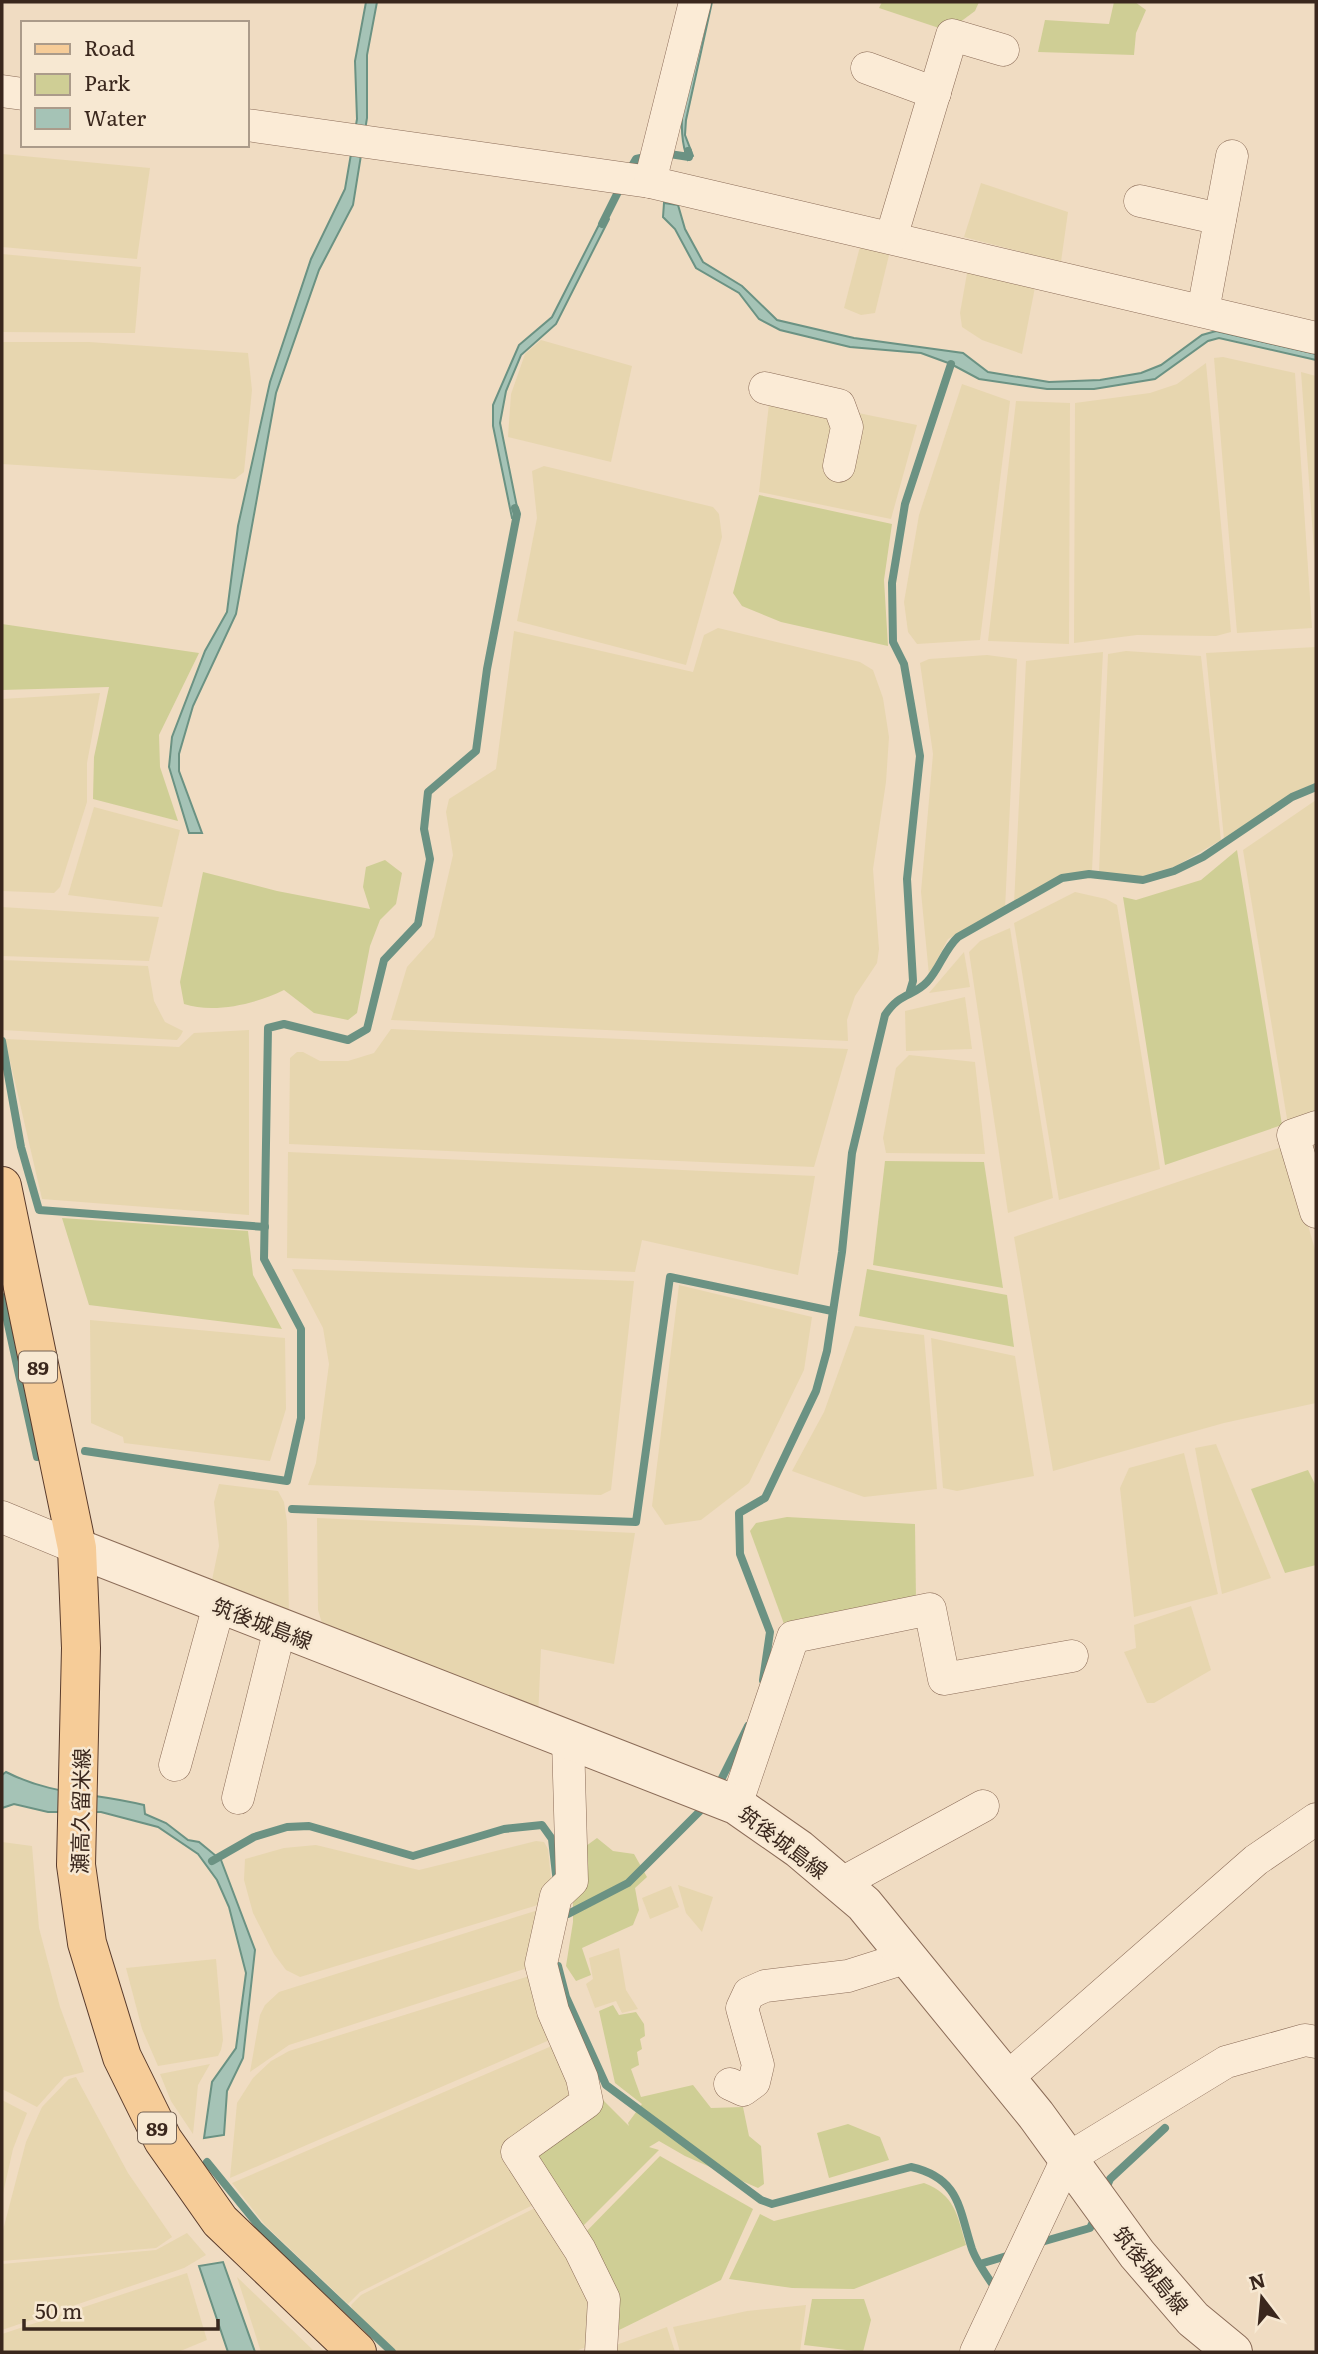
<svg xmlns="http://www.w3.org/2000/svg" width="1318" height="2354" viewBox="0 0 1318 2354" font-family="Literata,'Noto Sans JP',serif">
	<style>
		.farmland { fill: #e7d6af }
		.green { fill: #cfce95 }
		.water { fill: #a5c3b6; stroke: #6b9283; stroke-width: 2 }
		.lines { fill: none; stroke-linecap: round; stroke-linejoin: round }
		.stream { stroke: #6b9283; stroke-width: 8 }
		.minor-casing { stroke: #8b6c58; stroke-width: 33 }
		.tertiary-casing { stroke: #8b6c58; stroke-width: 40 }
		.primary-casing { stroke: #593b2c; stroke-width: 40 }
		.minor { stroke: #fbebd6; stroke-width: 32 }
		.tertiary { stroke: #fbebd6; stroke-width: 38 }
		.primary { stroke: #f6cc98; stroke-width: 38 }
		.labels { text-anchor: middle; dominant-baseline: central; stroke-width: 5; stroke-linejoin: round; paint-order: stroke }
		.shield { fill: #f7e8d2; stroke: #736153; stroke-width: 2 }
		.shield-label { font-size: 19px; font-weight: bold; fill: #3a271d }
		.street-label { font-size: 21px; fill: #3a271d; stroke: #f7e8d2 }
	</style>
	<rect width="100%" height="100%" fill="#f0dcc2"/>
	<!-- farmland -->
	<g class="farmland">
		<path d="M2,154L150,168L137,259L2,247Z"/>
		<path d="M981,183L1068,212L1061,262L964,237Z"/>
		<path d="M863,235L892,243L875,313L861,315L844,308Z"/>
		<path d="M2,254L141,267L135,333L2,332Z"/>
		<path d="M969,262L1037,277L1022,354L982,340L962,327L960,313Z"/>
		<path d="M541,340L632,366L611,462L508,437L511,394L525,354Z"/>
		<path d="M2,342H89L248,353L252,390L244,472L235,479L2,464Z"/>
		<path d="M1223,357L1295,373L1312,628L1237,633L1214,358Z"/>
		<path d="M1206,363L1231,632L1216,636L1137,635L1074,643L1075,403L1150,393L1177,384Z"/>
		<path d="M1301,372L1316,376V577Z"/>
		<path d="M962,384L1010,401L980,640L917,644L908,632L904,602L919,515Z"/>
		<path d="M770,395L917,425L891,519L759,492Z"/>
		<path d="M1016,401L1070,403L1069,644L988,641Z"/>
		<path d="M544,466L713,507L719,514L722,537L686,665L517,621L537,518L532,471Z"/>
		<path d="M718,628L860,662L873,670L883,698L889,737L886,782L873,869L879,949L877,963L855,996L847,1020L848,1041L391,1020L407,967L434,937L453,855L446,812L449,799L496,769L514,631L693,672L704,635Z"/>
		<path d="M1316,647V783L1292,793L1224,839L1206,653Z"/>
		<path d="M1126,651L1201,656L1221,840L1176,866L1140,877L1099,872L1108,654Z"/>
		<path d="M1103,652L1092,870L1062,875L1014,904L1026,661Z"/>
		<path d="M987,655L1017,659L1005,909L948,939L929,975L921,892L933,754L920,663L929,659Z"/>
		<path d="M100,693L87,763V802L60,887L54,893L2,891V699Z"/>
		<path d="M1316,800V1115L1288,1125L1243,850Z"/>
		<path d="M94,807L180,830L162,907L68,895Z"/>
		<path d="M1075,892L1106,899L1117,905L1160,1169L1059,1200L1014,923Z"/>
		<path d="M2,907L159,917L149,961L2,956Z"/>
		<path d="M1010,928L1053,1198L1008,1213L969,952L980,941Z"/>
		<path d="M964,952L970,987L929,993Z"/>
		<path d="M2,960L148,966L154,1001L165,1022L183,1031L181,1035L177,1040L3,1030Z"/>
		<path d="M965,997L972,1049L906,1051L905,1011Z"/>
		<path d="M391,1029L848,1049L814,1167L289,1144L290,1058L297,1052H303L320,1061H348L374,1053Z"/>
		<path d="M249,1030V1215L42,1199L5,1039L179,1047L194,1033Z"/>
		<path d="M909,1055L975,1062L985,1154L886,1153L883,1138L896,1068Z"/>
		<path d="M1285,1146L1316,1253V1403L1224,1423L1053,1471L1014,1237Z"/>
		<path d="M288,1152L815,1176L798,1275L642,1240L635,1272L287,1258Z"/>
		<path d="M292,1269L634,1281L611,1490L601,1495L308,1485L316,1463L329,1364L323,1328Z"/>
		<path d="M679,1285L812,1317L804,1370L749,1483L701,1520L665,1525L652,1506Z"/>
		<path d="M90,1320L285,1338L286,1409L270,1461L124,1443L123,1437L91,1423Z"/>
		<path d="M855,1326L924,1335L937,1489L864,1497L792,1471L824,1412Z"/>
		<path d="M931,1338L1015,1356L1034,1476L957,1491L943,1488Z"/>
		<path d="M1216,1444L1271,1578L1222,1594L1195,1448Z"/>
		<path d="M1184,1453L1218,1594L1134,1617L1120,1488L1129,1468Z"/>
		<path d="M219,1484L278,1491L284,1502L287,1522L289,1613L212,1580L219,1546L214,1502Z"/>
		<path d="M317,1518L635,1533L614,1664L541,1649L538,1718L322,1623L318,1610Z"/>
		<path d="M1191,1606L1211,1670L1154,1703H1147L1124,1652L1136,1648L1134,1625Z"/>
		<path d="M536,1841L544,1842L548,1849L552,1888L548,1902L300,1977L286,1970L274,1954L253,1913L244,1880L245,1859L284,1848L316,1845L419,1870Z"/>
		<path d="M2,1842L32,1846L39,1928L60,2007L84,2072L64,2077L37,2107L2,2089Z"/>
		<path d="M678,1885L713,1897L702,1932L686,1913Z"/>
		<path d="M671,1886L679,1907L650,1919L642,1898Z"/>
		<path d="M551,1906L537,1965L289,2045L250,2072L260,2015L265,2005L279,1992Z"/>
		<path d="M619,1948L626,1990L638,2009L622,2013L616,2001L595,2008L586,1984L593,1979L589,1958Z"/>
		<path d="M216,1959L223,2040L221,2050L218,2056L158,2066L142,2029L126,1968Z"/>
		<path d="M539,1973L559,2036L230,2178L237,2103L253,2078L271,2061L289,2051Z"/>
		<path d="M561,2042L579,2077L541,2201L360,2292L348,2304L265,2225L232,2183Z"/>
		<path d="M210,2064L198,2085L193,2134L171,2101L160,2074Z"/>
		<path d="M76,2077L128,2173L172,2237L156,2248L2,2261V2234L26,2142L42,2107L69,2079Z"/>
		<path d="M2,2100L27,2113L13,2149L2,2198Z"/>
		<path d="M545,2203L599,2295L589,2346L573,2352H397L352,2309L351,2305L361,2295Z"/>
		<path d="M187,2233L206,2255L184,2268L2,2330V2264L156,2250Z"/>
		<path d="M187,2273L207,2340L178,2352H2V2334Z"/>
		<path d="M237,2277L315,2352H261Z"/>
		<path d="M806,2305L800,2352H680L673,2327L747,2311Z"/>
		<path d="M667,2327L675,2352H615L613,2346Z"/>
	</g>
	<!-- green -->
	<g class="green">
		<path d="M882,2H979L975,11L948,31L879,8Z"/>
		<path d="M1114,2H1135L1146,10L1136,33L1134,55L1038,52L1045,20L1109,24Z"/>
		<path d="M759,495L892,524L884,580L888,646L781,622L742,606L733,593Z"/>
		<path d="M2,624L199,653L159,735L160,767L178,821L93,799L94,757L109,687L2,690Z"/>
		<path d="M1237,850L1282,1125L1165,1165L1123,897L1136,900L1201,880Z"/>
		<path d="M385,860L402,873L396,904L380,920L370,946L357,1013L348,1020L314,1013L284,990C256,1004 214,1014 184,1004L180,982L203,872L277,891L370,909L363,887L366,867Z"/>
		<path d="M885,1161L984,1162L1003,1288L873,1265Z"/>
		<path d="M62,1218L248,1231L253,1275L282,1329L89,1305Z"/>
		<path d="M867,1269L1007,1295L1014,1347L859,1316Z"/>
		<path d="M1308,1470L1316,1486V1565L1285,1573L1251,1489Z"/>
		<path d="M787,1517L915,1524L916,1600L784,1624L750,1531L756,1523Z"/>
		<path d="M597,1838L613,1851L634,1854L647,1877L635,1888L639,1910L633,1925L582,1948L591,1975L576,1981L566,1966L573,1922V1899L586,1846Z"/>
		<path d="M613,2005L619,2015L636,2012L644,2024L645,2036L640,2039L642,2049L637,2052L639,2065L631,2069L641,2097L693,2085L711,2108L743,2107L749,2136L761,2146L764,2184L758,2188L685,2156L659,2141L649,2147L659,2150L576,2233L524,2155L603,2100L629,2126L628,2123L642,2104L615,2083L599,2011Z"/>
		<path d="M848,2124L880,2137L889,2160L829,2178L817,2133Z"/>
		<path d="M660,2156L753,2209L721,2280L611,2334L581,2237Z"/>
		<path d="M924,2183C955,2195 957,2214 966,2245L854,2289L792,2288L729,2279L760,2214L774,2221Z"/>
		<path d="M812,2299H864L871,2320L863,2352L804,2345Z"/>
	</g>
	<!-- water -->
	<g class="water">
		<path d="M366,2H377L367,55V118L353,205L319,270L276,393L236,614L193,706L179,754V771L202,833H189L169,767L172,737L205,651L227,612L238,526L270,382L311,259L345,189L357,119L355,61Z"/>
		<path d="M706,2H712L686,120L685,135L693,156L688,160C670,117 696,47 706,2Z"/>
		<path d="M664,203L678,205L685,229L703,262L742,286L777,320L854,338L963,353L988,372L1049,382L1100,380L1141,373L1161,365L1202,335L1216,331L1316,354V360L1219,338L1208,341L1155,379L1094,389H1047L979,379L951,364L921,353L850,347L780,330L759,319L739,293L696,268L675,229L663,217Z"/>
		<path d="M605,213L609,219L556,324L521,355L506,391L500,423L519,517L512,518L493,426V405L519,345L552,317Z"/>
		<path d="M6,1772C53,1796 93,1792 144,1805L145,1814L166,1823L188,1840L199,1842L221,1860L255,1950L243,2058L227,2091L224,2135L204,2138L212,2082L236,2048L246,1973L229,1907L217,1880L198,1854L158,1827L101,1812H48L14,1804L2,1808V1775Z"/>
		<path d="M223,2262L255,2352H228L199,2266Z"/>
	</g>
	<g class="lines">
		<!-- stream -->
		<g class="stream">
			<path d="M663,153L689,157L688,151"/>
			<path d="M629,171L636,159L650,156"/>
			<path d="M602,224L621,186"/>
			<path d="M910,991L913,981L907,879L920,756L904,664L893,642L892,583L905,504L951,364"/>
			<path d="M2,1041L21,1147L39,1210L265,1227"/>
			<path d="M2,1297L37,1457"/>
			<path d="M85,1451L287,1481L301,1418V1329L264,1259L268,1028L284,1024L348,1040L367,1029L384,960L418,924L430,859L424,829L428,792L476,751L487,669L517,514L515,508"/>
			<path d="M292,1509L636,1522L670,1277L832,1311"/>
			<path d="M763,1680L770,1632L740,1554L739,1513L765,1498L816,1391L827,1351L842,1252L852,1153L885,1015C900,992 913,997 927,982C940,968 944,950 958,937L1062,878L1089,874L1143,880L1174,871L1203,857L1292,797L1316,787"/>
			<path d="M718,1786L748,1726"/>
			<path d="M212,1861L254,1837L287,1827L309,1826L413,1856L504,1829L542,1825L552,1839L557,1883"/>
			<path d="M564,1906L568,1914L628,1883L705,1806"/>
			<path d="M558,1966L566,1997L606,2085L761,2200L772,2204L911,2167C960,2178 959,2209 972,2249C977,2263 989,2279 997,2291"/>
			<path d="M207,2162L259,2226L392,2352"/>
			<path d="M1105,2191L1110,2179L1165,2128"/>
			<path d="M1038,2243L1090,2228L1096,2216"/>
			<path d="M980,2264L1010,2255"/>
		</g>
		<!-- minor casing -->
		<g class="minor-casing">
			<g id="minor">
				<path d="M867,68L935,93"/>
				<path d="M2,91L23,94"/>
				<path d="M247,125L650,182L1316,338"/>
				<path d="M650,182L695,2"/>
				<path d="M1140,201L1220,219"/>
				<path d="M891,238L952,35L1003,50"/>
				<path d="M1203,311L1232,156"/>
				<path d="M765,388L839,405L847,427L839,466"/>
				<path d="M1316,1127L1293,1135L1316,1212"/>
				<path d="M2,1517L77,1548"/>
				<path d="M568,1740L572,1881L556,1896L541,1964L553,2011L582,2078L587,2102L517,2152L580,2250L604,2299L601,2352"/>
				<path d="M175,1765L219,1605"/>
				<path d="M238,1798L280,1628"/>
				<path d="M736,1805L793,1637L930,1609L944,1679L1072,1656"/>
				<path d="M840,1884L983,1806"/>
				<path d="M1007,2078L1256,1860L1316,1819"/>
				<path d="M730,2084L743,2090L754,2082L758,2065L742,2008L749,1993L765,1986L848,1976L908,1957"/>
				<path d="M976,2352L1067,2159L1226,2062L1305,2040L1316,2042"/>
			</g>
		</g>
		<!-- tertiary casing -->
		<g class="tertiary-casing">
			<path id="tertiary" d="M77,1548L736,1805L799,1849L864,1904L1036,2115L1137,2254L1193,2319L1233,2352"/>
		</g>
		<!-- primary casing -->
		<g class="primary-casing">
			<path id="primary" d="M2,1186L77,1548L81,1648L76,1865L87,1943L122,2057L163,2140L220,2221L357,2352"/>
		</g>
		<!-- minor -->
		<use href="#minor" class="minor"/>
		<!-- tertiary -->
		<use href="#tertiary" class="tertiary"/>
		<!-- primary -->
		<use href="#primary" class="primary"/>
	</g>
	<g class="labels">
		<!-- shield labels -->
		<g class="shield">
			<rect x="19" y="1351.5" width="38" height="31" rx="5"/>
			<rect x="138" y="2112.5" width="38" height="31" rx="5"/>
		</g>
		<g class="shield-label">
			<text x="38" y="1367">89</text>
			<text x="157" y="2128">89</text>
		</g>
		<!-- street labels -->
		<g class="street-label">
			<text transform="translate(263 1622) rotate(21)">筑後城島線</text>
			<text transform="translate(79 1811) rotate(-89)">瀬高久留米線</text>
			<text transform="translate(784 1841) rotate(37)">筑後城島線</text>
			<text transform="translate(1152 2269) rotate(51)">筑後城島線</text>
		</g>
	</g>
	<!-- border -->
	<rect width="1318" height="2354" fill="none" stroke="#3a271d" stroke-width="7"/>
	<!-- legend -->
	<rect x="21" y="21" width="228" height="126" fill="#f7e8d2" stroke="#ab9b8a" stroke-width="2"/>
	<rect x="35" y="44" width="35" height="10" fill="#f6cc98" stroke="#ab9b8a" stroke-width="2"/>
	<text x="84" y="56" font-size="21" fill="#3a271d">Road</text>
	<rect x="35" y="74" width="35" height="21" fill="#cfce95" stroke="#ab9b8a" stroke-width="2"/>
	<text x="84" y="91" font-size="21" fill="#3a271d">Park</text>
	<rect x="35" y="108" width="35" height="21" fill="#a5c3b6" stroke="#ab9b8a" stroke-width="2"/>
	<text x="84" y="126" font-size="21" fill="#3a271d">Water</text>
	<!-- north arrow -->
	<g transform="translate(1262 2298) rotate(344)" stroke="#f7e8d2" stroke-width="5" paint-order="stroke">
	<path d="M0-5L12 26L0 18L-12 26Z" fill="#3a271d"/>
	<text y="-10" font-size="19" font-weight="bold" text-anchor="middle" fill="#3a271d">N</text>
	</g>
	<!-- scale -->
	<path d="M24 2319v10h194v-10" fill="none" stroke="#3a271d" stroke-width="3.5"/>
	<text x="35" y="2319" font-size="21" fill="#3a271d" stroke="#f7e8d2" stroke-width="5" paint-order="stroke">50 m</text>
</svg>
